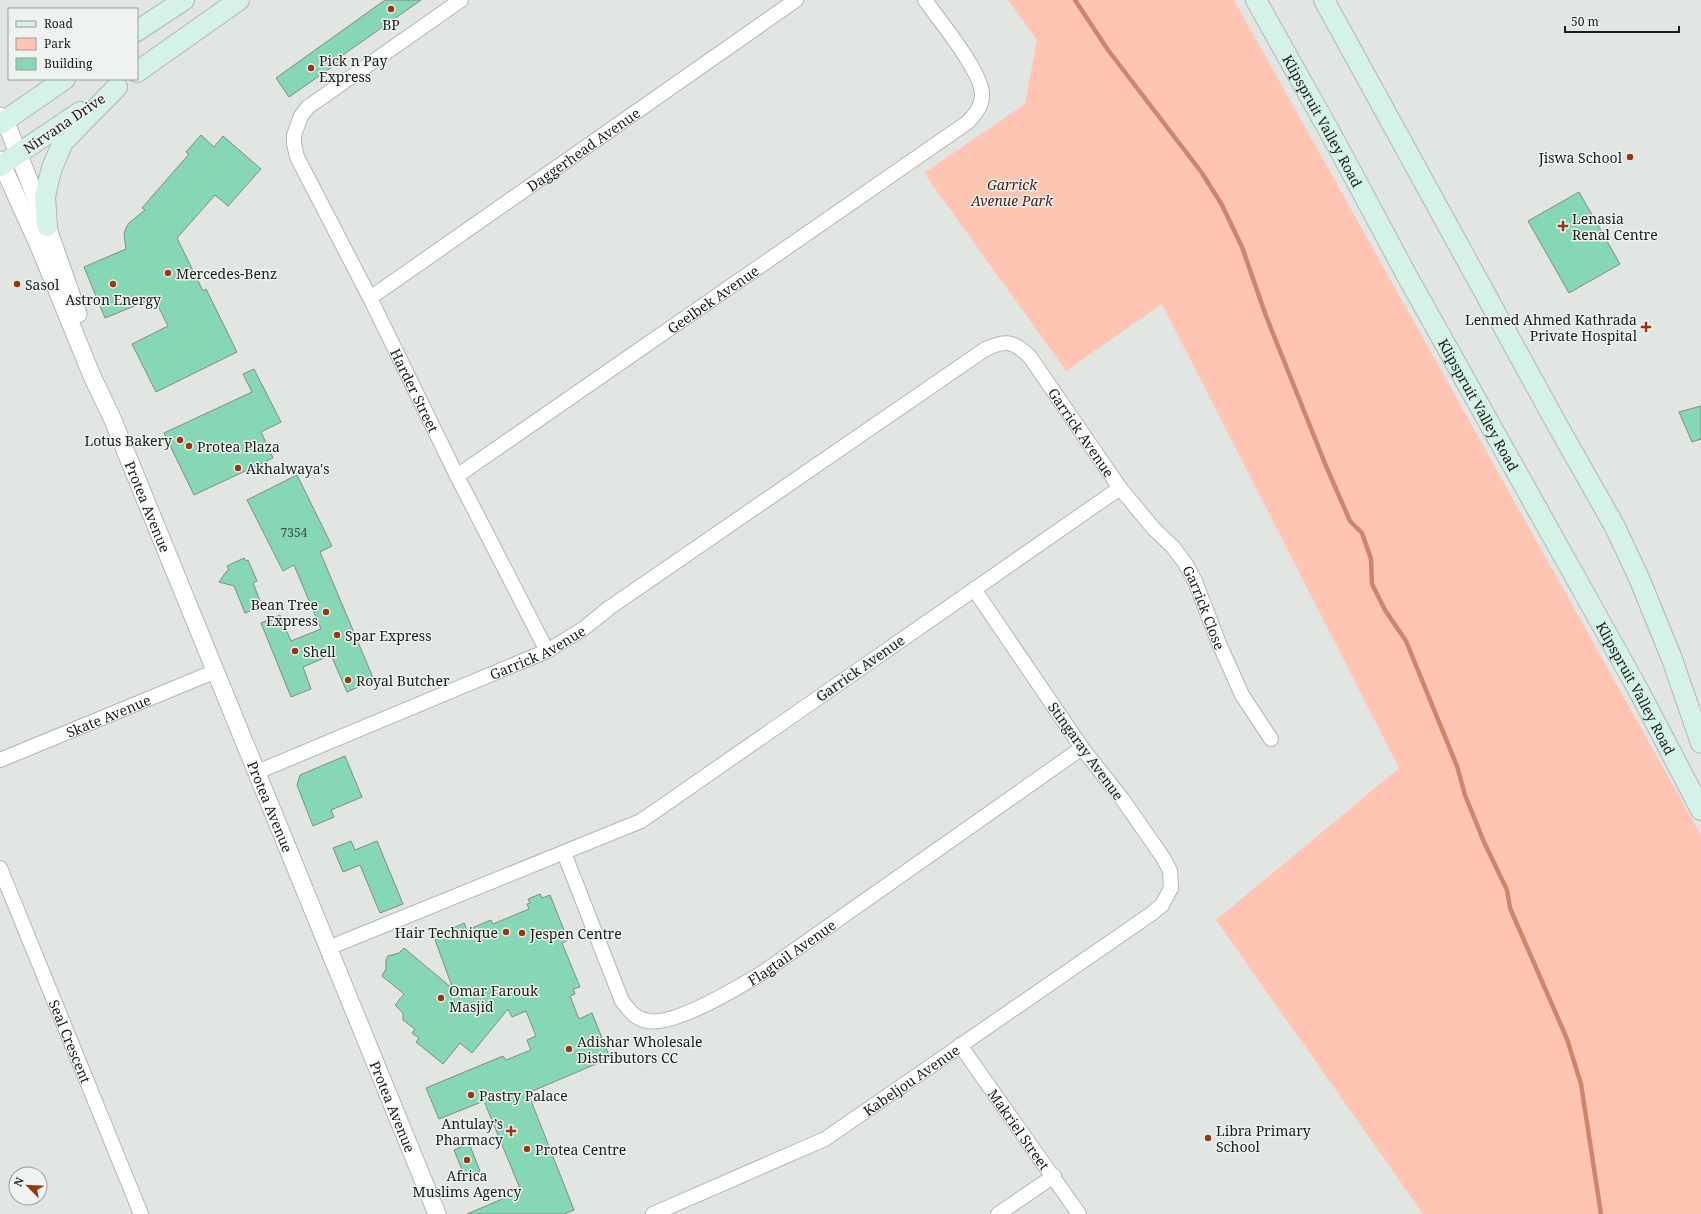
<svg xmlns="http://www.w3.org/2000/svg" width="1701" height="1214" viewBox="0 0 1701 1214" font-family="'Noto Serif',serif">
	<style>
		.green { fill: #ffc5b2 }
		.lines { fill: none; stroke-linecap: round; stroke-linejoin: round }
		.stream { stroke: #cd856e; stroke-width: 4.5 }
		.building { fill: #86d7b3; stroke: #848987 }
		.minor-casing { stroke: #b1b6b4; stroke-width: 16 }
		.tertiary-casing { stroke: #b1b6b4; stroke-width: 19 }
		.secondary-casing { stroke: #b1b6b4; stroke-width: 22 }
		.minor { stroke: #fff; stroke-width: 14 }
		.tertiary { stroke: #fff; stroke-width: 17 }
		.secondary { stroke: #d4f2e6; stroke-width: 20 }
		.poi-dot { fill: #9c360f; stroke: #eef3f0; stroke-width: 1.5 }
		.labels { text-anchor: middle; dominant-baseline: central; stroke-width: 3; stroke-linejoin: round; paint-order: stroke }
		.number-label { font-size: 12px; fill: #364c42 }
		.poi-label { font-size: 14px; fill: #1b1d1c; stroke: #eef3f0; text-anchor: start }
		.street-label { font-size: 14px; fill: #1b1d1c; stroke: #eef3f0 }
		.park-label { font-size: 14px; font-style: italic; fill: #4a1c0c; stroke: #eef3f0 }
	</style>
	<rect width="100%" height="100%" fill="#e1e6e3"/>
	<!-- green -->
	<path class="green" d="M1008,0H1234L1701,835V1214H1423L1216,920L1399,768L1162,304L1066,371L924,173L1025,104L1037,40Z"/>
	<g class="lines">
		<!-- stream -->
		<path class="stream" d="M1075,0L1108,50L1202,173L1222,205L1242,247L1266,316L1326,466L1350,521L1362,533L1371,559L1372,584L1385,610L1406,641L1457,766L1465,795L1484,842L1507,890L1510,908L1567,1039L1581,1084L1601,1214"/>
	</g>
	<!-- building -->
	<g class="building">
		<path d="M385,0H421L340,57L342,60L289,97L276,78Z"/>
		<path d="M201,135L214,147L223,136L261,169L228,206L215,195L177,238L203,291L206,289L237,352L156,392L132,344L168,326L154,298L105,318L84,267L126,249L124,234L126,228L129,223L145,210L142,208L189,154L186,152Z"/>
		<path d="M1579,192L1620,264L1569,293L1528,221Z"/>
		<path d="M254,369L281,422L261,432L273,458L194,495L164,433L252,392L243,374Z"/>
		<path d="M1701,406V439L1692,442L1679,412Z"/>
		<path d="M297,475L332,546L320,552L374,680L347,692L331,655L303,667L311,689L291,697L261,623L280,615L291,641L321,629L294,565L283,571L247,500Z"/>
		<path d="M244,558L246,561L248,560L257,581L253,583L262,606L245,613L234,586L219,582L226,572L229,570L227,566Z"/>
		<path d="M345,756L362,797L331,810L334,817L313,826L297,785L300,775Z"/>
		<path d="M351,841L355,850L377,841L403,904L380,913L360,865L343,872L333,848Z"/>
		<path d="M540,894L542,898L550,895L568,940L562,943L580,987L573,989L575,994L570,996L579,1019L592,1013L610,1058L528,1093L574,1210L564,1214H467L521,1191L484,1101L439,1119L426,1088L503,1056L506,1060L531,1050L527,1040L536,1036L526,1011L512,1017L508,1009L472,1053L460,1043L443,1064L416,1042L419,1038L412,1033L415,1029L403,1020V1013L395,1005L404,994L382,976L386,969V960L388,956L399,953L404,948L453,989L434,937L464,923L467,930L491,920L493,924L529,909L527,904L530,903L528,899Z"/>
		<path d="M469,1143L480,1171L465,1177L454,1150Z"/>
	</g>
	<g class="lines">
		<!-- minor casing -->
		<g class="minor-casing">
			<g id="minor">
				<path id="s1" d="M461,0L308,107L301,116L294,135V144L297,157L370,298L457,476L547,651"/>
				<path id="s2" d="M370,298L796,0"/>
				<path id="s3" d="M457,476L968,122C975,114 982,107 982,95C983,73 939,20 925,0"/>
				<path id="s4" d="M1120,488L1154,529L1173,547L1185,563L1195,581L1218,641L1242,695L1271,739"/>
				<path id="s5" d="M0,760L216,671"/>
				<path id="s6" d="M257,772L547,651L583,629L609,608L984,350C1005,339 1014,341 1030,357L1120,488L641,821L328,948"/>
				<path id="s7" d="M564,853L622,1001C630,1011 635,1019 648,1021C675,1026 739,987 762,973L1082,748"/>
				<path id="s8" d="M0,868L141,1214"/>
				<path id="s9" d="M960,1045L1079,1214"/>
				<path id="s10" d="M653,1214L825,1139L1151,914L1162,905L1171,888L1170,871L1164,859L1123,800L1082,748L974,589"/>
				<path d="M998,1214L1054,1176"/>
			</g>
		</g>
		<!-- tertiary casing -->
		<g class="tertiary-casing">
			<g id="tertiary">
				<path d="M0,116L5,120L47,226L78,314"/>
				<path id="s11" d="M0,160L39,246L92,376L112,418L437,1214"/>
			</g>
		</g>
		<!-- secondary casing -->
		<g class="secondary-casing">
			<g id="secondary">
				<path id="s12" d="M1256,0L1337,145L1406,274L1640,693L1701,810"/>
				<path d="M1324,0L1554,419L1615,527L1639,578L1672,659L1701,743"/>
				<path d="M137,31L184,0"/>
				<path d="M137,72L239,0"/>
				<path d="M0,124L65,79"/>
				<path d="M0,166L80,112"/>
				<path d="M47,226L45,197L48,183L52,168L63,142L117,87"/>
			</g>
		</g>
		<!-- minor -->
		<use href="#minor" class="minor"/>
		<!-- tertiary -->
		<use href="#tertiary" class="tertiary"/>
		<!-- secondary -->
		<use href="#secondary" class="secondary"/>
	</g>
	<!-- markers -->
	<g class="poi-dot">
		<circle cx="391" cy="9" r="4"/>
		<circle cx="311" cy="68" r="4"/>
		<circle cx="1630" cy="157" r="4"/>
		<path d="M1561 220h4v4h4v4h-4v4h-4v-4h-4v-4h4z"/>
		<circle cx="168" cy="273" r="4"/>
		<circle cx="17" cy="284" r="4"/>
		<circle cx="113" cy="284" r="4"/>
		<path d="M1644 321h4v4h4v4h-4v4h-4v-4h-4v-4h4z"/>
		<circle cx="180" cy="440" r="4"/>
		<circle cx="189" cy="446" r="4"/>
		<circle cx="238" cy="468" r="4"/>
		<circle cx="326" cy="612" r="4"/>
		<circle cx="337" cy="635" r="4"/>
		<circle cx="295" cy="651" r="4"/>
		<circle cx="348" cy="680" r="4"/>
		<circle cx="506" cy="932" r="4"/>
		<circle cx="522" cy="933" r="4"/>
		<circle cx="441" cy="998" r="4"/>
		<circle cx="569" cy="1049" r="4"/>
		<circle cx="471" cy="1095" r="4"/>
		<path d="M509 1125h4v4h4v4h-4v4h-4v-4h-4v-4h4z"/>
		<circle cx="1208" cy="1138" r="4"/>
		<circle cx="527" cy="1149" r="4"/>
		<circle cx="467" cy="1160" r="4"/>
	</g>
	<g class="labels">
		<!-- number labels -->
		<g class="number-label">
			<text x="294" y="532">7354</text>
		</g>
		<!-- poi labels -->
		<g class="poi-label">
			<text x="391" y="24" text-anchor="middle">BP</text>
			<text x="319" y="60">Pick n Pay<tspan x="319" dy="16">Express</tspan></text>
			<text x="1622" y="157" text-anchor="end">Jiswa School</text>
			<text x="1572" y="218">Lenasia<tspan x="1572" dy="16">Renal Centre</tspan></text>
			<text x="176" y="273">Mercedes-Benz</text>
			<text x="25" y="284">Sasol</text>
			<text x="113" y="299" text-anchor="middle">Astron Energy</text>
			<text x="1637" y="319" text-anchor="end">Lenmed Ahmed Kathrada<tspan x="1637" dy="16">Private Hospital</tspan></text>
			<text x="172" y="440" text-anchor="end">Lotus Bakery</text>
			<text x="197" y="446">Protea Plaza</text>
			<text x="246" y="468">Akhalwaya's</text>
			<text x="318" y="604" text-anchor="end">Bean Tree<tspan x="318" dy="16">Express</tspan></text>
			<text x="345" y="635">Spar Express</text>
			<text x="303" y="651">Shell</text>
			<text x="356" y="680">Royal Butcher</text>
			<text x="498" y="932" text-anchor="end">Hair Technique</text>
			<text x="530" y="933">Jespen Centre</text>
			<text x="449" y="990">Omar Farouk<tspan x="449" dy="16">Masjid</tspan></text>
			<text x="577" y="1041">Adishar Wholesale<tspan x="577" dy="16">Distributors CC</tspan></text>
			<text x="479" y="1095">Pastry Palace</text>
			<text x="503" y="1123" text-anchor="end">Antulay’s<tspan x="503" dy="16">Pharmacy</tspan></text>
			<text x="1216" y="1130">Libra Primary<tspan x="1216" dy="16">School</tspan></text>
			<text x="535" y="1149">Protea Centre</text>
			<text x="467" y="1175" text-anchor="middle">Africa<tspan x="467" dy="16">Muslims Agency</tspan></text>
		</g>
		<!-- street labels -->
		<g class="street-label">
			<text stroke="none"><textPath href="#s12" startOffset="138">Klipspruit Valley Road</textPath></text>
			<text transform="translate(64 123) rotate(-34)">Nirvana Drive</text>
			<text stroke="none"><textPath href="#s2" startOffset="260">Daggerhead Avenue</textPath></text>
			<text stroke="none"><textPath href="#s3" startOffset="311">Geelbek Avenue</textPath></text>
			<text stroke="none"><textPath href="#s1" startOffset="502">Harder Street</textPath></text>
			<text stroke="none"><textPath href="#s12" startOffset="462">Klipspruit Valley Road</textPath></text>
			<text stroke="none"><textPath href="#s6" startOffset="988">Garrick Avenue</textPath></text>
			<text stroke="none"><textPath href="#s11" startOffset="377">Protea Avenue</textPath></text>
			<text stroke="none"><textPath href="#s4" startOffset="148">Garrick Close</textPath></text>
			<text stroke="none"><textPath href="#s6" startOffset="305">Garrick Avenue</textPath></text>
			<text transform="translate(860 668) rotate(-35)">Garrick Avenue</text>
			<text stroke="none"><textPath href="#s12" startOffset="786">Klipspruit Valley Road</textPath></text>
			<text stroke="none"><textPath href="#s5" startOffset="117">Skate Avenue</textPath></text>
			<text transform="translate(1086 751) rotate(54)">Stingaray Avenue</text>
			<text stroke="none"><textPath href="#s11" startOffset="701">Protea Avenue</textPath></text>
			<text stroke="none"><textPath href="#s7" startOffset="354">Flagtail Avenue</textPath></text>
			<text stroke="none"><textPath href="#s8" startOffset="187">Seal Crescent</textPath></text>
			<text stroke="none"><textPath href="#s10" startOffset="292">Kabeljou Avenue</textPath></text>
			<text stroke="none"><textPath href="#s11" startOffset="1025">Protea Avenue</textPath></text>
			<text stroke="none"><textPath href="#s9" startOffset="103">Makriel Street</textPath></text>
		</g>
		<!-- park labels -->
		<g class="park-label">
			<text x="1012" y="184">Garrick<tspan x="1012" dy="16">Avenue Park</tspan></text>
		</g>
	</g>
	<!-- legend -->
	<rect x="8" y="8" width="130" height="72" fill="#eef3f0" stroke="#9a9d9b"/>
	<rect x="16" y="21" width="20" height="6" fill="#d4f2e6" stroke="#9a9d9b"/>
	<text x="44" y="28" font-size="12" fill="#1b1d1c">Road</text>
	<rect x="16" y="38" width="20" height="12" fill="#ffc5b2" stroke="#9a9d9b"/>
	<text x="44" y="48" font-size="12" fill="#1b1d1c">Park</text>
	<rect x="16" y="58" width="20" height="12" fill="#86d7b3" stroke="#9a9d9b"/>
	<text x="44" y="68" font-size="12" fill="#1b1d1c">Building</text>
	<!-- north arrow -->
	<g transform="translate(28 1186) rotate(294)"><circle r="19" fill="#eef3f0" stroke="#9a9d9b"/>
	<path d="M0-3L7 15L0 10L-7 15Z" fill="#9c360f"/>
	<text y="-6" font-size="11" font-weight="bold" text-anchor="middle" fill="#1b1d1c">N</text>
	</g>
	<!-- scale -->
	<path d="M1565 26v6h114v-6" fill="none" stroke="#1b1d1c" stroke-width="2"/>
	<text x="1571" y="26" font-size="12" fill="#1b1d1c" stroke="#eef3f0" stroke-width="3" paint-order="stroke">50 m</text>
</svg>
